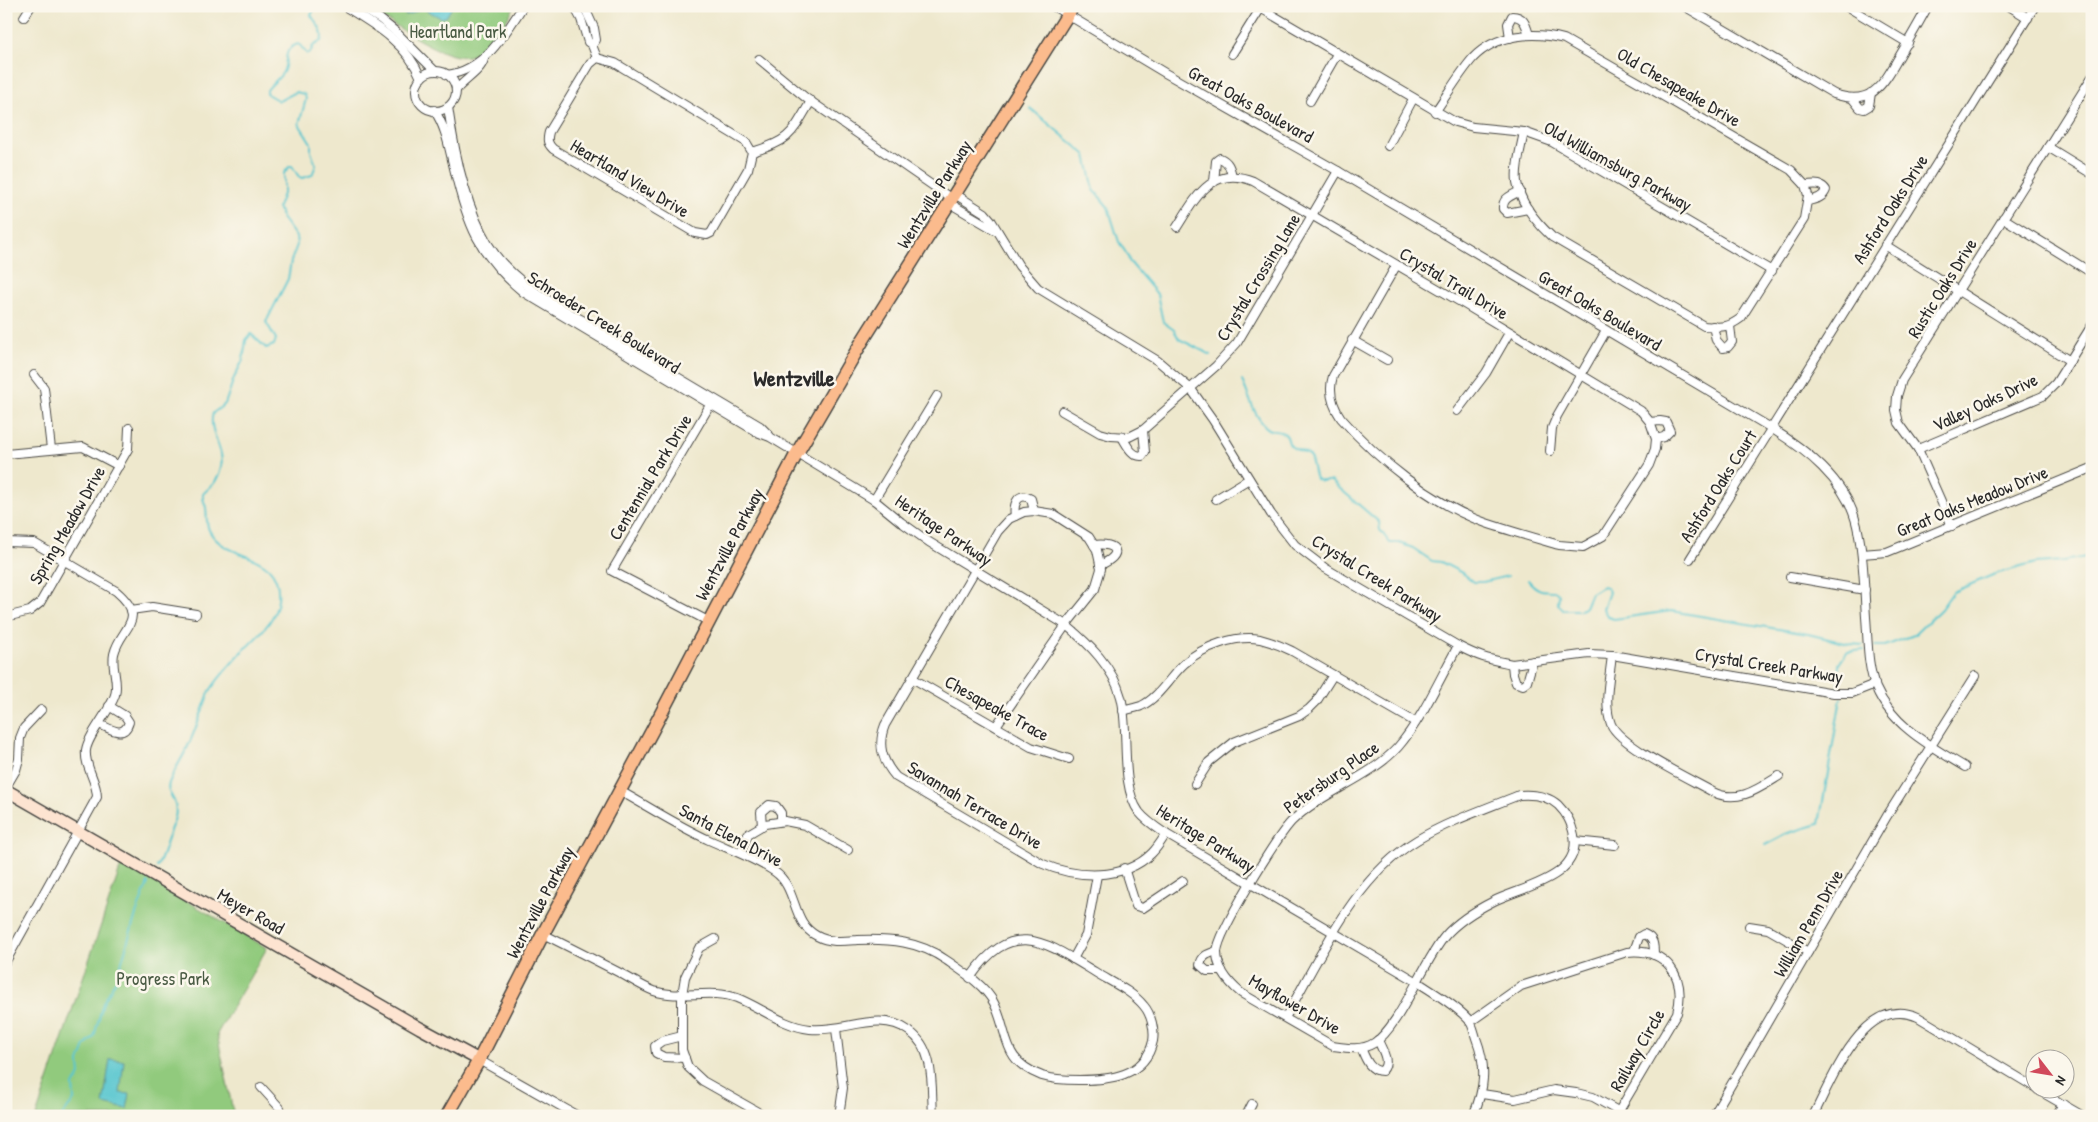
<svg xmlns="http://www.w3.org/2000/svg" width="2098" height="1122" viewBox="0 0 2098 1122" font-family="'Patrick Hand',sans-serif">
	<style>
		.green { fill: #91ca7d; stroke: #5e7a54 }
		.water { fill: #59c6cf; stroke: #42787d }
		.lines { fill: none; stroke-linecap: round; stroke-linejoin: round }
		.stream { stroke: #59c6cf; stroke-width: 2 }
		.street-casing { stroke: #484743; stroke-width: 10 }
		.secondary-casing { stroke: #484743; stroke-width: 14 }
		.primary-casing { stroke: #484743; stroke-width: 15 }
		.street { stroke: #fff; stroke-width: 8 }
		.secondary { stroke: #fde4d1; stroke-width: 11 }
		.primary { stroke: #fbbb8d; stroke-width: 12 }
		.labels { text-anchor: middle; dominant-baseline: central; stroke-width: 5; stroke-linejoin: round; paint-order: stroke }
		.park-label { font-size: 18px; fill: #4a5b44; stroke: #fbf7ec }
		.street-label { font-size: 18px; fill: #2b2b2b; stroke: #fbf7ec }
		.district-label { font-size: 22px; font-weight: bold; fill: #2b2b2b; stroke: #fbf7ec }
	</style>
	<rect width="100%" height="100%" fill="#fbf7ec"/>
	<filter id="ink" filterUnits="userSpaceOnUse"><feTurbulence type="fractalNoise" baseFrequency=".02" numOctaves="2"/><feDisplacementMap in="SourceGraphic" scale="10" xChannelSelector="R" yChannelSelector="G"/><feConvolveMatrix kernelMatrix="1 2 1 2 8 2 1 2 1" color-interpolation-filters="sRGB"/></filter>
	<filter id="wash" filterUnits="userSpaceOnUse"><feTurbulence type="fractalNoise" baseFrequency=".0096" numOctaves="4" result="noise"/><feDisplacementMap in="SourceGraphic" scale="20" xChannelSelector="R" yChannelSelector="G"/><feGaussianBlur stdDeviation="1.12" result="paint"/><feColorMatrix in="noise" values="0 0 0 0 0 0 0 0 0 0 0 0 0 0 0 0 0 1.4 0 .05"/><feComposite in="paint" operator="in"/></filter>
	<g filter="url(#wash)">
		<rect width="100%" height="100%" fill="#eee8cd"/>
		<!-- green -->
		<g class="green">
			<path d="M365,6H515C506,20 499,37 486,48C479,54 467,58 457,56C430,51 390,21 365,6Z"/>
			<path d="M122,863L267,948L217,1034L234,1116H36Z"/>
		</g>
		<!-- water -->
		<g class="water">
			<path d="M401,6H453L446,17L441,18L422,8L411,14L405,15Z"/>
			<path d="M110,1059L124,1061L120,1093L130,1094L127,1109L103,1104Z"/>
		</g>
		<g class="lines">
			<!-- stream -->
			<g class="stream">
				<path d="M1030,108L1086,155L1094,190L1108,207L1119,242L1128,256L1129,261L1157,294L1163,322L1174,330L1179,339L1211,355"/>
				<path d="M1242,381C1249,395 1253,414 1265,426C1270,432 1276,430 1283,433C1289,435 1287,441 1290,445C1294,451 1305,450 1310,457C1313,463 1313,472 1316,479L1320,481H1331L1379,522L1380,530L1390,543H1399L1413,548L1432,561L1441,562L1464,574L1474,582H1483L1508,576"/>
				<path d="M1528,580C1537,591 1542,591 1556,591L1559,595L1558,604L1564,610H1581L1585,607L1591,593L1603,586L1607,588L1609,592L1603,609L1608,617L1614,619L1671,611L1808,634L1849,644L1863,645"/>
				<path d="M1876,646H1885L1914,635L1941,609L1953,592L1995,574L2036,563L2063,561L2092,556"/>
				<path d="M1838,688L1839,664L1847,652L1864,650"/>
				<path d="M1765,845L1788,833L1819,824L1841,698"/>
				<path d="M157,867C163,856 166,846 169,834C172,822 178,818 175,804C173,795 166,793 169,783C174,770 182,759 188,746C196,729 202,711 209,693C213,684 234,660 242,652C255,638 276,622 278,600C283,548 225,563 209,530C206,523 207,516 206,508C205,502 202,500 203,494C207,489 213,486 216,480C233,452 206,436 213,413L225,404L234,378L243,360L246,340L251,334L266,348L274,345L276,339L266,322L288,279L291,261L297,245L296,237L282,218L278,207L284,191V173L290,166H292L299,177L302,178L312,175L316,165L311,152V143L299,124L306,99L304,94L296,92L279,101L267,94V90C271,84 279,79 283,72C289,61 281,48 299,44L307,54L310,53L313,46L321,41C325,32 316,23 311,15L314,10"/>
				<path d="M62,1116L74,1100L73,1085L80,1075L79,1062L85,1046L94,1037L103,1003L117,978L136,914L148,883"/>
			</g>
		</g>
	</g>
	<g filter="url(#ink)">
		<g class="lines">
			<!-- street casing -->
			<g class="street-casing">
				<g id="street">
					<path d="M344,6C375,25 407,43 421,78"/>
					<path d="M359,6L380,19L396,32L434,70"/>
					<path d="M574,6L581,19L588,42L592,45L597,58"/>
					<path d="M584,6L594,28L596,40L592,45"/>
					<path d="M1053,6L1165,73L1338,171L1766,425C1804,448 1847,480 1857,526C1864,556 1864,587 1866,617C1868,640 1867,666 1876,688C1892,726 1932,747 1965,767"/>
					<path d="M1257,6L1455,122L1473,127L1524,132L1552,142L1772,271"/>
					<path d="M1684,6L1834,94C1871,107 1883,85 1899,57C1909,40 1919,23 1928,6"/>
					<path d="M1846,6L1908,43"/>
					<path d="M2009,6L2028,18"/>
					<path d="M24,17L31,6"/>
					<path d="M1510,38L1508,24L1512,16C1524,16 1526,25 1529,35"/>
					<path d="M1232,54L1262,6"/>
					<path d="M597,58L615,63L746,142L752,152L748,169L711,233L707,235L695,233L553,149C547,143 547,140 549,132L590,64Z"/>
					<path d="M759,59L806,98L952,199"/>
					<circle cx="436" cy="91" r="20"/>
					<path d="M447,75C484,70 504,36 523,6"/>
					<path d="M456,90C464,80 481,71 484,59"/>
					<path d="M1852,98L1860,108L1864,109L1869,106L1871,93"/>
					<path d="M1310,101L1337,54"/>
					<path d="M448,107C454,150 466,208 488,244C514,287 567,310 608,335C658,366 709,396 760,426L769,435"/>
					<path d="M434,110C446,127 449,148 454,168C467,224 479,255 523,292L757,432L770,437L874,500L901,522L929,542L1066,625C1089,644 1113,667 1121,697C1130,730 1119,784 1139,812C1146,821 1157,828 1166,834L1416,981C1434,993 1454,1004 1469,1020C1473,1025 1474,1032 1476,1038C1487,1067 1485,1088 1473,1116"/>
					<path d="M1435,112C1447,95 1459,74 1473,58C1496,34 1533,31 1564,39L1791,170L1805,185L1808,195L1804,219L1741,318C1726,329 1721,327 1704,326L1552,237C1537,223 1520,204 1517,182C1515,167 1521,148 1524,132"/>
					<path d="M1388,146L1413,99"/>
					<path d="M2048,147L2092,174"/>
					<path d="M752,152C790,141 791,135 811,101"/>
					<path d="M1214,182L1216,161L1220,158C1229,162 1230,168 1232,176"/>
					<path d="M1805,185C1813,185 1821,182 1826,190C1823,198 1816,199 1808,201"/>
					<path d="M1520,191C1511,196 1502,198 1503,209L1507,213L1528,209"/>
					<path d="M955,194L985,213L991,220L1019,266L1038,288L1158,361L1191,389L1213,420L1271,514L1295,545L1325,568L1458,646C1481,658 1489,659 1512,664L1589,654L1612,655L1834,693H1852L1875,684"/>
					<path d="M949,203L995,230"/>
					<path d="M2003,218L2092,273"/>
					<path d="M1177,227C1196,197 1212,165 1253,181L1464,304L1641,411L1650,422L1656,439L1655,449L1649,465L1603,536L1583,547L1559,545C1535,538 1510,531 1486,523C1432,504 1378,460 1341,418C1332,405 1328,392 1333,376L1396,266"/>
					<path d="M1885,245L2070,361"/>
					<path d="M1713,326L1716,340L1723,348L1728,347L1732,342L1730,326"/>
					<path d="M1352,340L1387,360"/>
					<path d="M34,375L44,388L51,449"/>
					<path d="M1062,411L1100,433L1111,436L1129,437L1143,430L1216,366L1237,343L1338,171"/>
					<path d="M1457,411L1486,373L1509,333"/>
					<path d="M1650,422L1660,421L1666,422L1670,431L1664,437L1656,439"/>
					<path d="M1122,437C1127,445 1132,457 1142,456L1145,452L1143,430"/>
					<path d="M1918,449L2043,396L2056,383L2092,325"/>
					<path d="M1550,451L1552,428L1557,416L1606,331"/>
					<path d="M6,454L83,447L119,466"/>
					<path d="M1216,499L1249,479"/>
					<path d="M874,500L937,396"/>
					<path d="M1015,516C1013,504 1018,491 1031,499L1034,511"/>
					<path d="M1952,526L1918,449L1899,423L1896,410L1897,396L1902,380L2092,77"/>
					<path d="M6,542L34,543L116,591C150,620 120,627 114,654C111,669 119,681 115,695C110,711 88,735 86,750C84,767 97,780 97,797L6,961"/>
					<path d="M1094,545C1118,542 1124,555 1100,565"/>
					<path d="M1862,554L1887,552L2092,468"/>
					<path d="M1690,559L2035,6"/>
					<path d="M1790,577L1865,590"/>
					<path d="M131,610L152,607L196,614"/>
					<path d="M6,617L30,611L40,603L128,449L129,428"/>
					<path d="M708,621L612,571L713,400"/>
					<path d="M1612,655C1610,676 1603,704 1611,724C1620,746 1690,779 1713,792C1738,804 1758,789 1779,776"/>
					<path d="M1512,664L1513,674L1516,683L1523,685L1527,682L1533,661"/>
					<path d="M912,678L1031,747L1069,759"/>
					<path d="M1123,711C1129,709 1136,708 1141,706C1159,698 1171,675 1185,663C1203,646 1236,635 1260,639C1271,642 1282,646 1292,651L1415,722"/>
					<path d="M99,724C111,729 124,739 129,722L125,716L109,706"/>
					<path d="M996,726L1066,625L1095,589L1101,569L1097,550L1089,537L1053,514L1034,511L1024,512L1009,519L998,531L885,725C877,745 882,761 896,777L1043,864C1076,878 1124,881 1152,853C1158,847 1162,840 1166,834"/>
					<path d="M1195,784L1209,762L1234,742L1299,716L1309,709L1316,702L1333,675"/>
					<path d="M6,787L16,770L19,759L20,738L24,728L41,710"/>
					<path d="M620,791C649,807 678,826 709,840C731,850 755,858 775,872C798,888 791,923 817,936C830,943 844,941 858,940C890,939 919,941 946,960C962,971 985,985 994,1003C1010,1035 1000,1060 1042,1076C1054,1080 1067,1080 1079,1080C1109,1080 1145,1077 1153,1041C1155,1030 1151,1014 1144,1006C1132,991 1111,982 1095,972C1044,941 1012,917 970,978"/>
					<path d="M762,826L761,812L769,805L776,806L781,813V821"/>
					<path d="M1575,841L1615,845"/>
					<path d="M741,853L748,834L765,824L785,821L805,825L848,850"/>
					<path d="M1124,868L1136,906L1143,908L1183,881"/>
					<path d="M1749,926L1768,929L1808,952"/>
					<path d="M543,934C569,947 595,960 620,973C631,979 643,987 654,991C681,1000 710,988 737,998C762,1008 783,1026 810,1029C844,1033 879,1009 909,1031C936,1050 931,1087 933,1116"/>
					<path d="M715,939L699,948L685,977L682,995V1050L688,1067L703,1081L765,1116"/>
					<path d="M1217,951C1208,954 1202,955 1200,965L1207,971H1222"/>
					<path d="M1634,951L1639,937L1644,934C1654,938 1654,945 1654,955"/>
					<path d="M1073,959L1086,935L1097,875"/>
					<path d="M1285,1018C1321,956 1354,878 1417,840C1449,821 1485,809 1519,795C1532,794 1547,795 1558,805C1567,814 1571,822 1574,835C1582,878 1522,887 1494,901C1476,910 1458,921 1445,936C1423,962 1399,1028 1374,1043C1361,1051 1346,1048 1333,1046L1241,993C1229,983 1217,969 1217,952C1218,932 1277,836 1292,821C1323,791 1369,779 1398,747C1421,721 1440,678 1458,646"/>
					<path d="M1470,1022L1521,986L1627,952C1666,948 1687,976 1677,1013L1619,1111"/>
					<path d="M836,1029L843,1088L839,1116"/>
					<path d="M682,1036L662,1041L655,1046L656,1053L664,1057L685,1058"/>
					<path d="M1361,1048C1365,1057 1369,1071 1382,1071C1391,1062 1382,1050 1378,1040"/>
					<path d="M479,1060L578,1116"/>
					<path d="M261,1087L280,1108L283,1116"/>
					<path d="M2038,1090L2083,1116"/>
					<path d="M1482,1094L1515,1099L1554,1090L1576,1093L1593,1097L1627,1116"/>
					<path d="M1246,1116L1252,1104"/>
					<path d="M1713,1116L1887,816L1975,676"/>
					<path d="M1813,1116C1832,1080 1864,993 1918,1017L2036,1088"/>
					<path d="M2056,1116L2063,1104"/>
				</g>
			</g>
			<!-- secondary casing -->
			<g class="secondary-casing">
				<path id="secondary" d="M6,790L420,1028L479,1060"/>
			</g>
			<!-- primary casing -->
			<g class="primary-casing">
				<path id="primary" d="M447,1116L479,1060L543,934L653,729L797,453L863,340L1073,6"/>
			</g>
			<!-- street -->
			<use href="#street" class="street"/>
			<!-- secondary -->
			<use href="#secondary" class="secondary"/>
			<!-- primary -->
			<use href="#primary" class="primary"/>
		</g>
	</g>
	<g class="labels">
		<!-- park labels -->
		<g class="park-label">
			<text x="458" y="31">Heartland Park</text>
			<text x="163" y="978">Progress Park</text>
		</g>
		<!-- street labels -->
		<g class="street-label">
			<text transform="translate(1679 87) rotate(30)">Old Chesapeake Drive</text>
			<text transform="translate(1251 104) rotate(29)">Great Oaks Boulevard</text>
			<text transform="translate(1618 166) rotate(29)">Old Williamsburg Parkway</text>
			<text transform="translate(630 178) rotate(31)">Heartland View Drive</text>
			<text transform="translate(934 194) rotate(-58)">Wentzville Parkway</text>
			<text transform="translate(1890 209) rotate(-58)">Ashford Oaks Drive</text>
			<text transform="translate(1258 277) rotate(-59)">Crystal Crossing Lane</text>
			<text transform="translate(1454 283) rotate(31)">Crystal Trail Drive</text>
			<text transform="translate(1942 288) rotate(-58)">Rustic Oaks Drive</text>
			<text transform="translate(1600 310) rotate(31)">Great Oaks Boulevard</text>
			<text transform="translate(604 322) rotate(32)">Schroeder Creek Boulevard</text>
			<text transform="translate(1985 402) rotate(-25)">Valley Oaks Drive</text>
			<text transform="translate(650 477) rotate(-59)">Centennial Park Drive</text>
			<text transform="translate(1718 486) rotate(-58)">Ashford Oaks Court</text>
			<text transform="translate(1972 501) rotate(-22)">Great Oaks Meadow Drive</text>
			<text transform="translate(67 525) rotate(-60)">Spring Meadow Drive</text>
			<text transform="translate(944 530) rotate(34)">Heritage Parkway</text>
			<text transform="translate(729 544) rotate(-62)">Wentzville Parkway</text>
			<text transform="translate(1377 578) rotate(32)">Crystal Creek Parkway</text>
			<text transform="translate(1769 665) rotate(9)">Crystal Creek Parkway</text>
			<text transform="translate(997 708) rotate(29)">Chesapeake Trace</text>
			<text transform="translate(1331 777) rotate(-35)">Petersburg Place</text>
			<text transform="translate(975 805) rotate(31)">Savannah Terrace Drive</text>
			<text transform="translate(731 835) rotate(28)">Santa Elena Drive</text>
			<text transform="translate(1206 838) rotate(32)">Heritage Parkway</text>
			<text transform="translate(540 902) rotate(-62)">Wentzville Parkway</text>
			<text transform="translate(251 911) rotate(30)">Meyer Road</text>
			<text transform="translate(1808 923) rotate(-60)">William Penn Drive</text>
			<text transform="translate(1295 1004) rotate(30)">Mayflower Drive</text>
			<text transform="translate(1637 1050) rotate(-60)">Railway Circle</text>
		</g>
		<!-- district labels -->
		<g class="district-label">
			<text x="794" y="378">Wentzville</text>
		</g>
	</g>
	<!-- margin -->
	<rect width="2098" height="1122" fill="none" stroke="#fbf7ec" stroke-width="25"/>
	<!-- north arrow -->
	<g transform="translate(2050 1074) rotate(121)"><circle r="24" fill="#fbf7ec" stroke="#a8a59f"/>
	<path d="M0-4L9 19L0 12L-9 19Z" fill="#d1495b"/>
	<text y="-8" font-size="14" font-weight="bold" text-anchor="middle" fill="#2b2b2b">N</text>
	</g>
</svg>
